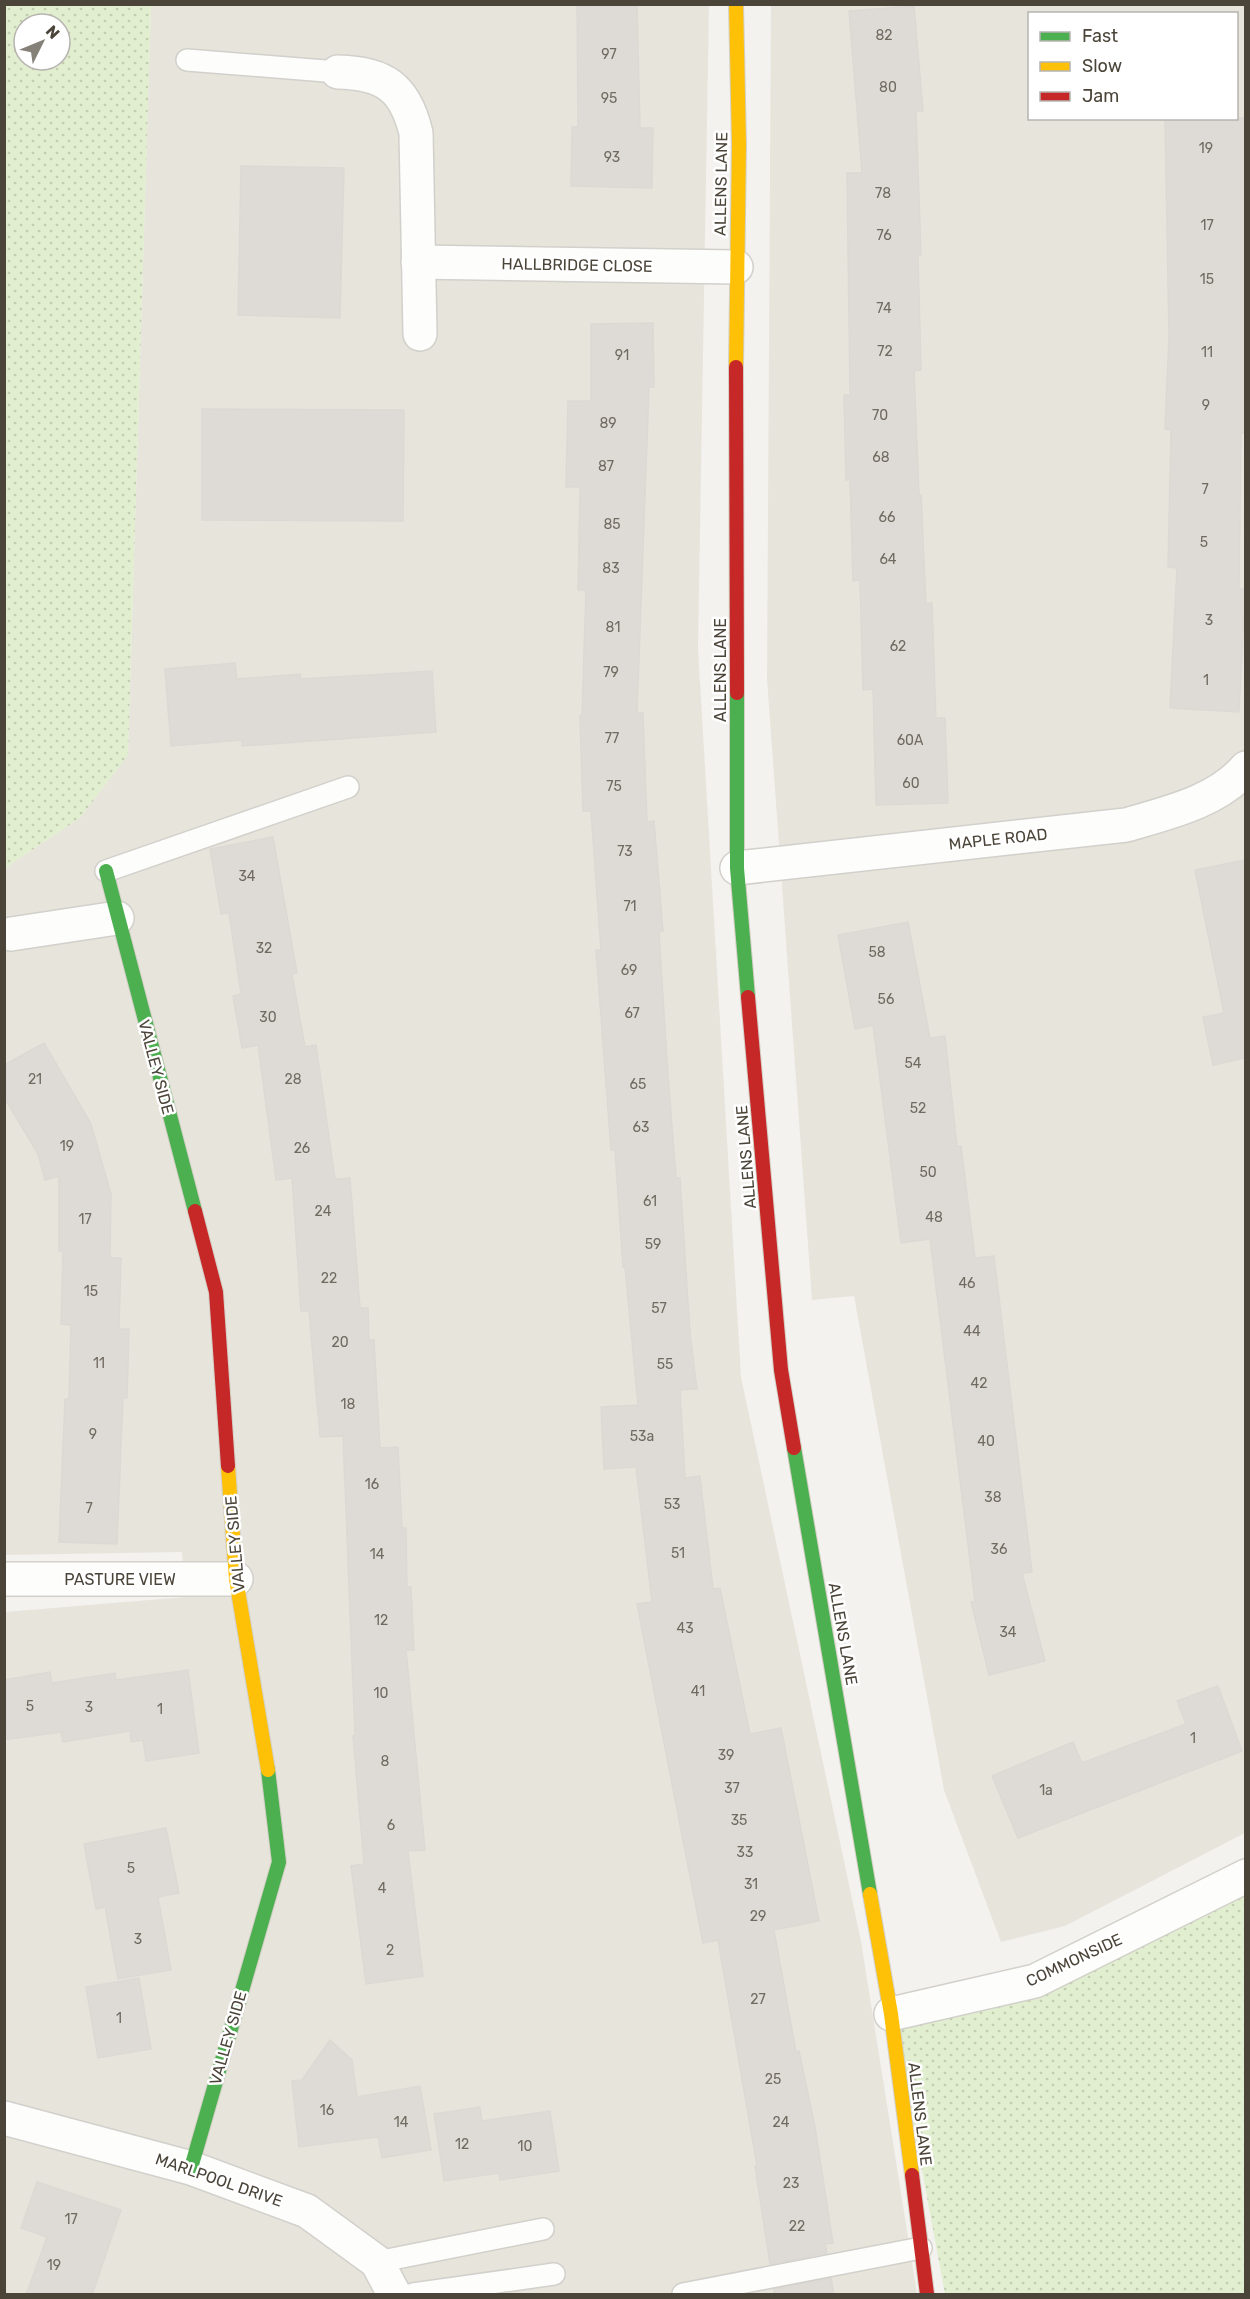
<svg xmlns="http://www.w3.org/2000/svg" width="1250" height="2299" viewBox="0 0 1250 2299" font-family="Rubik,sans-serif">
	<style>
		.residential { fill: #e7e4dc; fill-rule: evenodd }
		.green { fill: url(#green-dots); fill-rule: evenodd }
		.building { fill: #dedbd6; stroke: #dcd9d4; stroke-width: 1.5 }
		.lines { fill: none; stroke-linecap: round; stroke-linejoin: round }
		.lane-casing { stroke: #d2d0cb; stroke-width: 24 }
		.street-casing { stroke: #d2d0cb; stroke-width: 36 }
		.fast-casing { stroke: #d3cfc5; stroke-width: 16 }
		.slow-casing { stroke: #d3cfc5; stroke-width: 16 }
		.jam-casing { stroke: #d3cfc5; stroke-width: 16 }
		.lane { stroke: #fdfdfc; stroke-width: 21 }
		.street { stroke: #fdfdfc; stroke-width: 33 }
		.fast { stroke: #4caf50; stroke-width: 14 }
		.slow { stroke: #ffc107; stroke-width: 14 }
		.jam { stroke: #c62828; stroke-width: 14 }
		.labels { text-anchor: middle; dominant-baseline: central; stroke-width: 5; stroke-linejoin: round; paint-order: stroke }
		.number-label { font-size: 14px; fill: #706a61 }
		.street-label { font-size: 16px; fill: #4b4439; stroke: #fff }
	</style>
	<defs>
		<pattern id="green-dots" width="8" height="8" patternUnits="userSpaceOnUse" patternTransform="scale(1.5)"><rect width="8" height="8" fill="#e1eecf"/><path d="M2 2h.1M6 6h.1" fill="none" stroke="#c3cdb2" stroke-width="1.8" stroke-linecap="round"/></pattern>
	</defs>
	<rect width="100%" height="100%" fill="#f4f2ee"/>
	<!-- residential -->
	<g class="residential">
		<path d="M352,4L709,5L698,648L741,1377L861,1941L917,2294H5V1612L185,1597L182,1552L4,1555L5,868L80,818L128,754L151,5Z"/>
		<path d="M771,5H1245V1833L1065,1926L1001,1942L944,1790L854,1296L812,1300L767,679ZM1030,14H1236V118H1030Z"/>
	</g>
	<!-- green -->
	<g class="green">
		<path d="M5,4L151,5L128,755L80,818L5,868ZM24,24H60V60H24Z"/>
		<path d="M1245,1878V2294H945L893,2015L1017,1999Z"/>
	</g>
	<!-- building -->
	<g class="building">
		<path d="M577,4H637L640,128H653L652,188L571,186L572,127H578Z"/>
		<path d="M914,6L923,111H916L921,255H918L921,370L914,371L919,495H921L926,604L932,603L936,718H945L948,803L876,805L873,689L863,690L860,580L853,581L850,479L846,480L844,395H850L847,173H862L849,11Z"/>
		<path d="M1165,118H1245V433H1241L1239,589H1245V593L1239,712L1170,708L1177,568L1168,567L1171,430L1165,429L1169,336Z"/>
		<path d="M241,166L344,168L340,318L238,315Z"/>
		<path d="M653,323L654,387H649L637,713H643L647,822L654,821L663,931L659,932L667,1061L676,1178H680L690,1333L697,1389L680,1390L685,1478L700,1476L713,1589L720,1588L750,1734L781,1728L819,1921L774,1930L796,2052L799,2051L815,2127L833,2243L825,2244L827,2253L770,2264L755,2166H757L718,1940L703,1943L637,1604L652,1602L636,1467L604,1469L601,1407L638,1405L625,1267H623L615,1150H611L596,950H601L591,811H583L580,716H582L586,590H578L580,487H566L568,401H591V324Z"/>
		<path d="M202,409L404,410L403,521L202,520Z"/>
		<path d="M235,663L237,679L300,674L301,679L432,671L436,732L242,746V740L171,746L165,669Z"/>
		<path d="M273,837L297,973L292,974L305,1047L316,1045L335,1179L350,1178L360,1308H368L369,1340H374L380,1448L398,1447L402,1528H406L407,1587H411L414,1650H406L425,1850L408,1851L423,1976L366,1984L351,1866L364,1864L353,1736H355L343,1436L320,1437L309,1311H301L292,1178L276,1180L258,1045L242,1048L233,996L241,994L229,913L221,914L210,849Z"/>
		<path d="M1245,860V1058L1213,1065L1203,1017L1224,1013L1195,870Z"/>
		<path d="M908,922L930,1038L945,1036L957,1146H961L975,1258L994,1256L1032,1572L1022,1573L1045,1661L989,1675L971,1602L975,1601L930,1239L901,1243L873,1025L855,1029L838,935Z"/>
		<path d="M44,1043L91,1124L111,1194L110,1258H121L119,1329H129L127,1398H123L117,1544L59,1542L65,1399H69L71,1325L61,1324L63,1252L59,1251V1176L45,1180L38,1154L4,1097V1065Z"/>
		<path d="M188,1670L199,1753L146,1761L143,1740L131,1742L130,1731L63,1742L61,1732L4,1740V1680L50,1672L52,1683L115,1673L116,1680Z"/>
		<path d="M1218,1686L1242,1751L1018,1838L992,1776L1073,1742L1082,1763L1186,1724L1177,1701Z"/>
		<path d="M166,1828L179,1893L158,1897L171,1970L118,1979L105,1907L96,1909L84,1844Z"/>
		<path d="M139,1978L151,2049L98,2058L86,1987Z"/>
		<path d="M330,2040L352,2060L357,2097L420,2086L431,2150L382,2158L378,2137L299,2147L292,2081L302,2080Z"/>
		<path d="M480,2107L482,2121L550,2111L559,2171L500,2180L499,2173L444,2181L434,2114Z"/>
		<path d="M37,2182L121,2210L92,2295H26L47,2237L21,2228Z"/>
		<path d="M831,2278L834,2295H774V2289Z"/>
	</g>
	<g class="lines">
		<!-- lane casing -->
		<g class="lane-casing">
			<g id="lane">
				<path d="M187,60L338,72"/>
				<path d="M106,871L348,787"/>
				<path d="M377,2262L543,2229"/>
				<path d="M413,2294L554,2274"/>
				<path d="M683,2294L921,2248"/>
			</g>
		</g>
		<!-- street casing -->
		<g class="street-casing">
			<g id="street">
				<path d="M338,72C384,73 405,87 416,133L420,334"/>
				<path d="M418,262L736,267"/>
				<path d="M737,868L1126,825C1167,813 1217,802 1246,768"/>
				<path d="M11,934L117,918"/>
				<path d="M4,1579H236"/>
				<path d="M891,2014L1035,1981L1246,1876"/>
				<path d="M4,2118L191,2168L307,2211L377,2262L394,2294"/>
			</g>
		</g>
		<!-- fast casing -->
		<g class="fast-casing">
			<g id="fast">
				<path d="M737,693V868L748,997"/>
				<path d="M106,871L195,1211"/>
				<path d="M794,1448L870,1894"/>
				<path d="M191,2168L279,1862L268,1770"/>
			</g>
		</g>
		<!-- slow casing -->
		<g class="slow-casing">
			<g id="slow">
				<path d="M736,4L739,144L736,367"/>
				<path d="M228,1466L236,1579L268,1770"/>
				<path d="M870,1894L891,2014L912,2175"/>
			</g>
		</g>
		<!-- jam casing -->
		<g class="jam-casing">
			<g id="jam">
				<path d="M736,367L737,693"/>
				<path d="M748,997L781,1370L794,1448"/>
				<path d="M195,1211L216,1292L228,1466"/>
				<path d="M912,2175L927,2294"/>
			</g>
		</g>
		<!-- lane -->
		<use href="#lane" class="lane"/>
		<!-- street -->
		<use href="#street" class="street"/>
		<!-- fast -->
		<use href="#fast" class="fast"/>
		<!-- slow -->
		<use href="#slow" class="slow"/>
		<!-- jam -->
		<use href="#jam" class="jam"/>
	</g>
	<g class="labels">
		<!-- number labels -->
		<g class="number-label">
			<text x="884" y="35">82</text>
			<text x="609" y="54">97</text>
			<text x="888" y="87">80</text>
			<text x="609" y="98">95</text>
			<text x="1206" y="148">19</text>
			<text x="612" y="157">93</text>
			<text x="883" y="193">78</text>
			<text x="1207" y="225">17</text>
			<text x="884" y="235">76</text>
			<text x="1207" y="279">15</text>
			<text x="884" y="308">74</text>
			<text x="885" y="351">72</text>
			<text x="1207" y="352">11</text>
			<text x="622" y="355">91</text>
			<text x="1206" y="405">9</text>
			<text x="880" y="415">70</text>
			<text x="608" y="423">89</text>
			<text x="881" y="457">68</text>
			<text x="606" y="466">87</text>
			<text x="1205" y="489">7</text>
			<text x="887" y="517">66</text>
			<text x="612" y="524">85</text>
			<text x="1204" y="542">5</text>
			<text x="888" y="559">64</text>
			<text x="611" y="568">83</text>
			<text x="1209" y="620">3</text>
			<text x="613" y="627">81</text>
			<text x="898" y="646">62</text>
			<text x="611" y="672">79</text>
			<text x="1206" y="680">1</text>
			<text x="612" y="738">77</text>
			<text x="910" y="740">60A</text>
			<text x="911" y="783">60</text>
			<text x="614" y="786">75</text>
			<text x="625" y="851">73</text>
			<text x="247" y="876">34</text>
			<text x="630" y="906">71</text>
			<text x="264" y="948">32</text>
			<text x="877" y="952">58</text>
			<text x="629" y="970">69</text>
			<text x="886" y="999">56</text>
			<text x="632" y="1013">67</text>
			<text x="268" y="1017">30</text>
			<text x="913" y="1063">54</text>
			<text x="35" y="1079">21</text>
			<text x="293" y="1079">28</text>
			<text x="638" y="1084">65</text>
			<text x="918" y="1108">52</text>
			<text x="641" y="1127">63</text>
			<text x="67" y="1146">19</text>
			<text x="302" y="1148">26</text>
			<text x="928" y="1172">50</text>
			<text x="650" y="1201">61</text>
			<text x="323" y="1211">24</text>
			<text x="934" y="1217">48</text>
			<text x="85" y="1219">17</text>
			<text x="653" y="1244">59</text>
			<text x="329" y="1278">22</text>
			<text x="967" y="1283">46</text>
			<text x="91" y="1291">15</text>
			<text x="659" y="1308">57</text>
			<text x="972" y="1331">44</text>
			<text x="340" y="1342">20</text>
			<text x="99" y="1363">11</text>
			<text x="665" y="1364">55</text>
			<text x="979" y="1383">42</text>
			<text x="348" y="1404">18</text>
			<text x="93" y="1434">9</text>
			<text x="642" y="1436">53a</text>
			<text x="986" y="1441">40</text>
			<text x="372" y="1484">16</text>
			<text x="993" y="1497">38</text>
			<text x="672" y="1504">53</text>
			<text x="89" y="1508">7</text>
			<text x="999" y="1549">36</text>
			<text x="678" y="1553">51</text>
			<text x="377" y="1554">14</text>
			<text x="381" y="1620">12</text>
			<text x="685" y="1628">43</text>
			<text x="1008" y="1632">34</text>
			<text x="698" y="1691">41</text>
			<text x="381" y="1693">10</text>
			<text x="30" y="1706">5</text>
			<text x="89" y="1707">3</text>
			<text x="160" y="1709">1</text>
			<text x="1193" y="1738">1</text>
			<text x="726" y="1755">39</text>
			<text x="385" y="1761">8</text>
			<text x="732" y="1788">37</text>
			<text x="1046" y="1790">1a</text>
			<text x="739" y="1820">35</text>
			<text x="391" y="1825">6</text>
			<text x="745" y="1852">33</text>
			<text x="131" y="1868">5</text>
			<text x="751" y="1884">31</text>
			<text x="382" y="1888">4</text>
			<text x="758" y="1916">29</text>
			<text x="138" y="1939">3</text>
			<text x="390" y="1950">2</text>
			<text x="758" y="1999">27</text>
			<text x="119" y="2018">1</text>
			<text x="773" y="2079">25</text>
			<text x="327" y="2110">16</text>
			<text x="401" y="2122">14</text>
			<text x="781" y="2122">24</text>
			<text x="462" y="2144">12</text>
			<text x="525" y="2146">10</text>
			<text x="791" y="2183">23</text>
			<text x="71" y="2219">17</text>
			<text x="797" y="2226">22</text>
			<text x="54" y="2265">19</text>
		</g>
		<!-- street labels -->
		<g class="street-label">
			<text transform="translate(721 184) rotate(-89)">ALLENS LANE</text>
			<text transform="translate(577 265) rotate(1)">HALLBRIDGE CLOSE</text>
			<text transform="translate(720 670) rotate(-90)">ALLENS LANE</text>
			<text transform="translate(998 839) rotate(-6)">MAPLE ROAD</text>
			<text transform="translate(156 1067) rotate(75)">VALLEY SIDE</text>
			<text transform="translate(746 1157) rotate(-95)">ALLENS LANE</text>
			<text transform="translate(235 1544) rotate(-95)">VALLEY SIDE</text>
			<text x="120" y="1579">PASTURE VIEW</text>
			<text transform="translate(843 1634) rotate(80)">ALLENS LANE</text>
			<text transform="translate(1074 1960) rotate(-25)">COMMONSIDE</text>
			<text transform="translate(228 2038) rotate(-74)">VALLEY SIDE</text>
			<text transform="translate(920 2114) rotate(83)">ALLENS LANE</text>
			<text transform="translate(219 2180) rotate(19)">MARLPOOL DRIVE</text>
		</g>
	</g>
	<!-- border -->
	<rect width="1250" height="2299" fill="none" stroke="#4b4439" stroke-width="12"/>
	<!-- legend -->
	<rect x="1028" y="12" width="210" height="108" fill="#ffffff" stroke="#b7b4b0" stroke-width="1.5"/>
	<rect x="1040" y="32" width="30" height="9" fill="#4caf50" stroke="#b7b4b0" stroke-width="1.5"/>
	<text x="1082" y="42" font-size="18" fill="#4b4439">Fast</text>
	<rect x="1040" y="62" width="30" height="9" fill="#ffc107" stroke="#b7b4b0" stroke-width="1.5"/>
	<text x="1082" y="72" font-size="18" fill="#4b4439">Slow</text>
	<rect x="1040" y="92" width="30" height="9" fill="#c62828" stroke="#b7b4b0" stroke-width="1.5"/>
	<text x="1082" y="102" font-size="18" fill="#4b4439">Jam</text>
	<!-- north arrow -->
	<g transform="translate(42 42) rotate(47)"><circle r="28" fill="#ffffff" stroke="#b7b4b0" stroke-width="1.5"/>
	<path d="M0-4.5L10 22L0 15L-10 22Z" fill="#868178"/>
	<text y="-9" font-size="16" font-weight="bold" text-anchor="middle" fill="#4b4439">N</text>
	</g>
</svg>
